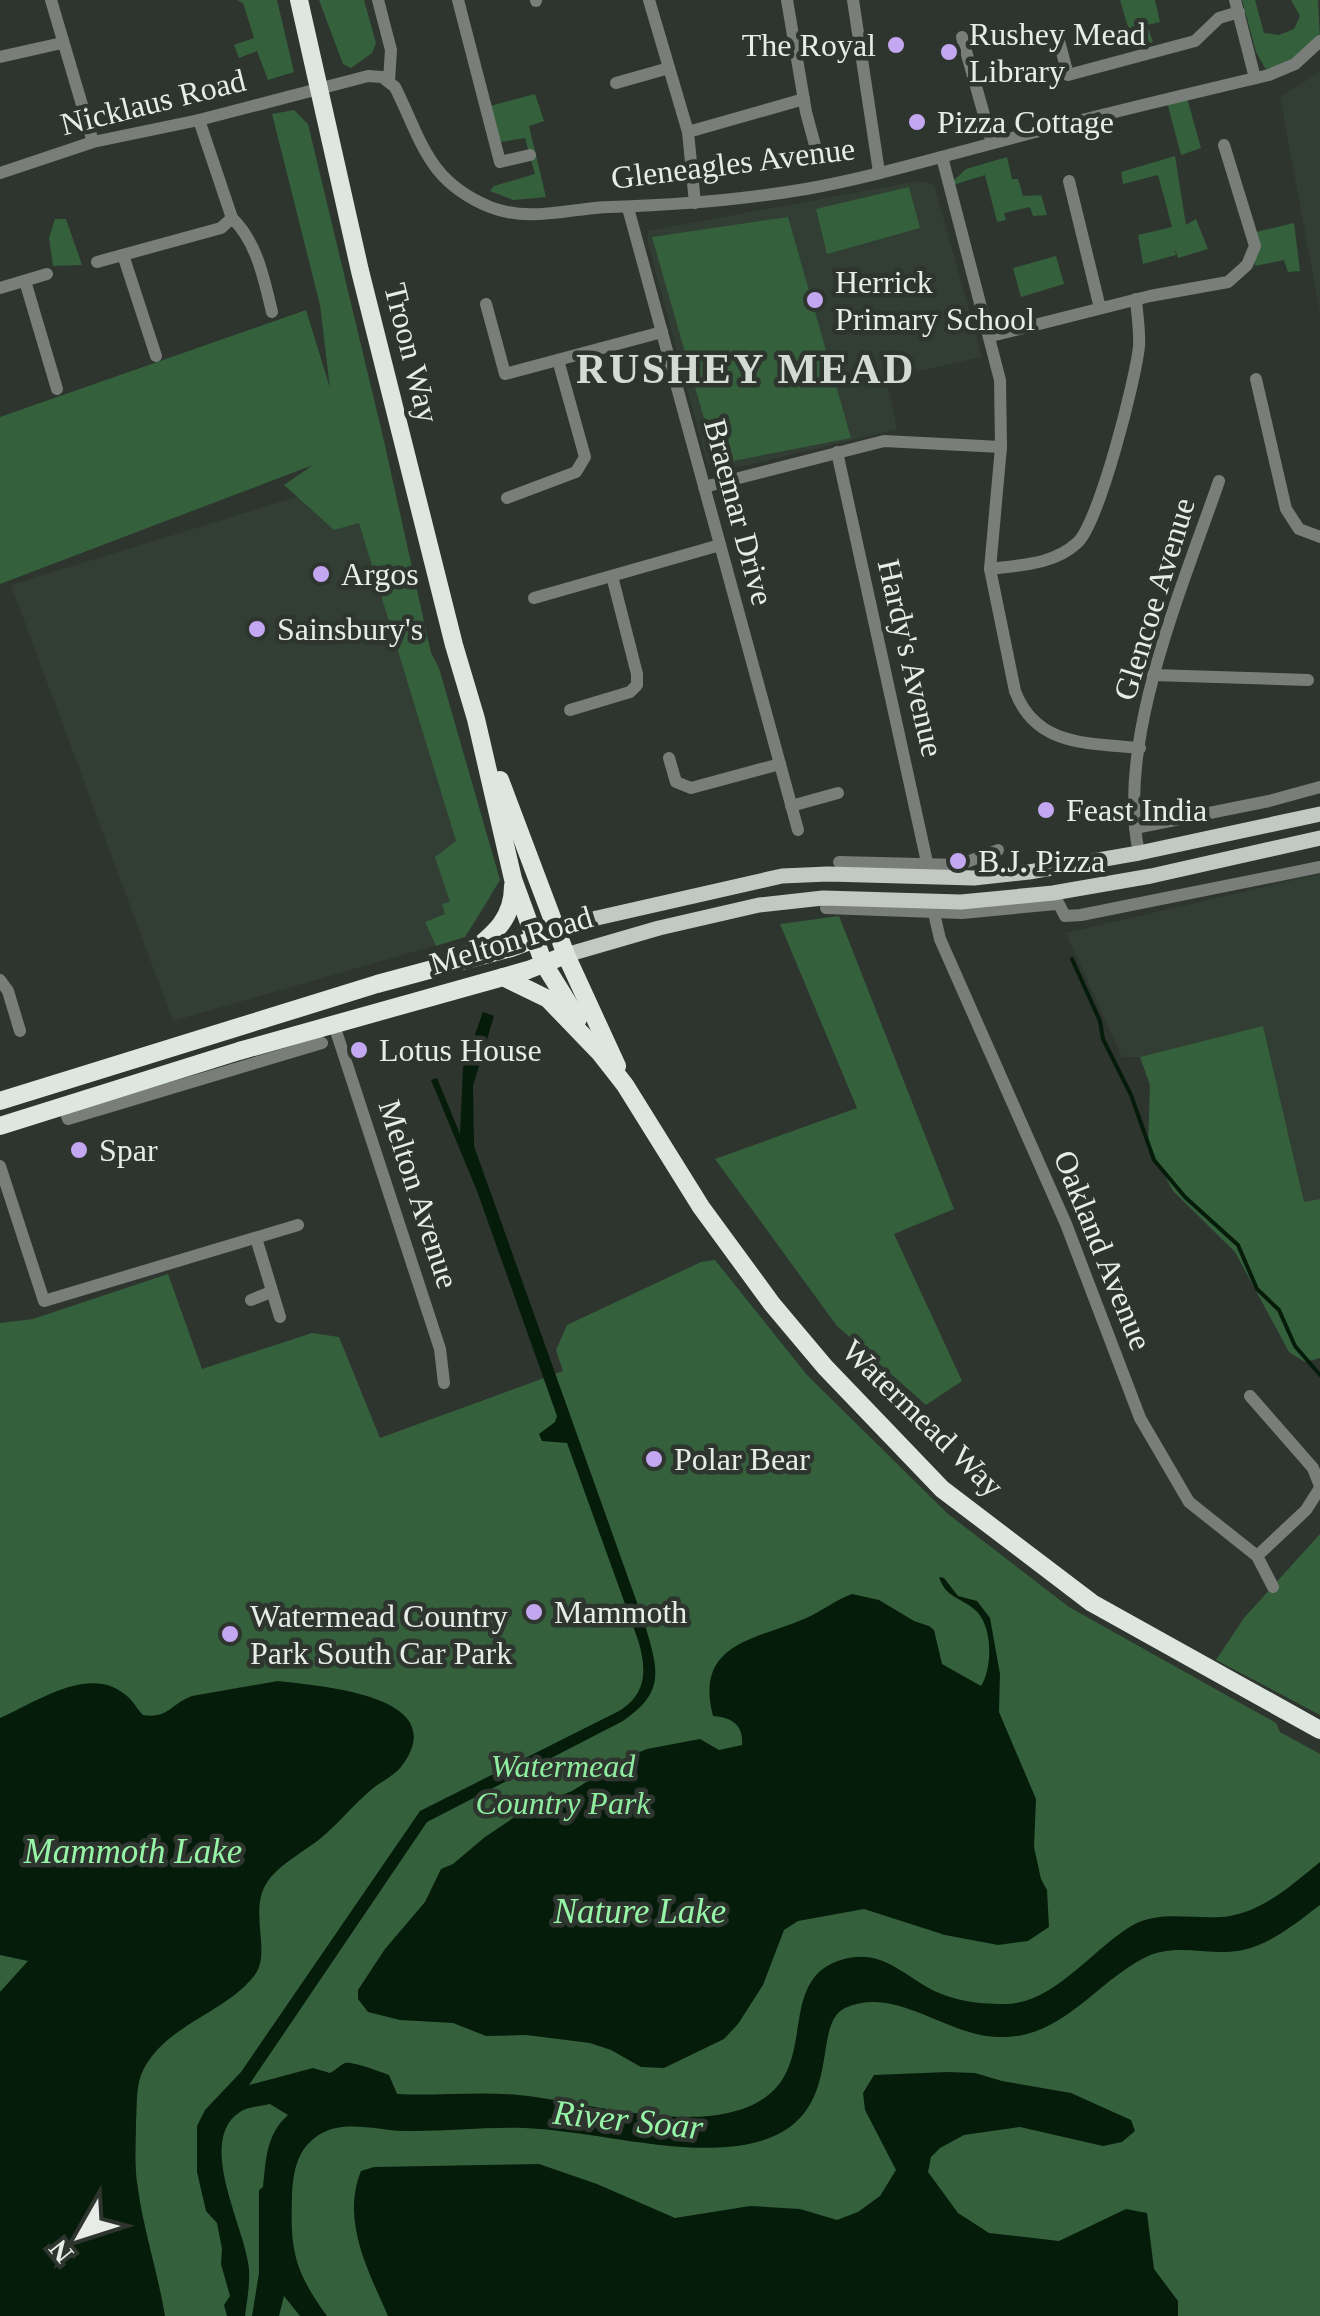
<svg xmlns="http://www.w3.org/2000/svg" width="1320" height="2316" viewBox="0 0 1320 2316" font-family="'Times New Roman',serif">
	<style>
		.built { fill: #323e33 }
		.green { fill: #34603c }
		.water { fill: #061c0b }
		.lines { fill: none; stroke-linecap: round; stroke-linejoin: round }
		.stream { stroke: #061c0b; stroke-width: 4 }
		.minor { stroke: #7a7e7b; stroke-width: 12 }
		.major { stroke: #c2c9c3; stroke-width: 15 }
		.highway { stroke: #dee7df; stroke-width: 18 }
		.poi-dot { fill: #c4a7f1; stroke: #2e352f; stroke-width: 4 }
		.labels { text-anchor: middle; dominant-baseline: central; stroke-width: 9; stroke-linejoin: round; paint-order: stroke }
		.poi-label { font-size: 32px; fill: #e7ece8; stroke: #2e352f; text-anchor: start }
		.street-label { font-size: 32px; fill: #e7ece8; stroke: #2e352f }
		.park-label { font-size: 32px; font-style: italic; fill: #8eed9f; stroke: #2e352f }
		.water-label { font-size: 35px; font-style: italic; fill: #96f5a7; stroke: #2e352f }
		.district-label { font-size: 42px; font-weight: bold; letter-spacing: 2.5px; fill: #d3dcd4; stroke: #2e352f }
	</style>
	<rect width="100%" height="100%" fill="#2e352f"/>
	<!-- built -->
	<g class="built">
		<path d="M1320,72V312L1280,97Z"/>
		<path d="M918,181L934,184L982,357L886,378L897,429L722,471L712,468L707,462L648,243V231Z"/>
		<path d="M348,481L491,898L465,937L173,1021L11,585Z"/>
		<path d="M1320,874V1199L1304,1203L1263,1027L1140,1057H1122L1066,933Z"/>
	</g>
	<!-- green -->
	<g class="green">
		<path d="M237,0H277L294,72L268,80L257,51L239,58L234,45L254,38L243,3Z"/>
		<path d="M319,0H364L376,43L372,53L351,68L343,64Z"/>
		<path d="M1120,0H1155L1160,22L1147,25L1153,42L1134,48Z"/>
		<path d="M1242,0H1255L1264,33L1279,35L1294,29L1300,16L1291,0H1318L1320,40L1269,75L1256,52Z"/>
		<path d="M535,94L544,121L529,126L546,197L513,200L490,191L494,186L535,174L525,138L495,143L486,107Z"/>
		<path d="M1187,98L1201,148L1181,155L1167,102Z"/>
		<path d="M294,110L308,124L384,441L431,653L439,668L500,880L465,937L436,946L425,922L445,914L442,904L450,902L435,857L456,841L359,523L334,530L284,485L313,465L0,584V417L306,310L330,388L320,305L272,114Z"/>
		<path d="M1175,156L1186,225L1196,219L1208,249L1178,258L1175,249L1176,255L1143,264L1138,235L1172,227L1158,175L1123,184L1121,172Z"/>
		<path d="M1007,157L1012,179H1018L1023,196L1041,195L1047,215L1033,216L1030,207L1004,213L1006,220L997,222L985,175L953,185V181L966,169Z"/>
		<path d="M909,187L920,228L827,254L816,209Z"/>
		<path d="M788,217L851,438L717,464L652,237Z"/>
		<path d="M55,219H66L82,265L53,266L49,238Z"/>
		<path d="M1294,223L1300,271L1288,272L1284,260L1255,266L1252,233Z"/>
		<path d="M1056,256L1064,284L1021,297L1013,268Z"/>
		<path d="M839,916L954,1209L894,1234L962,1381L926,1405L837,1326L715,1159L857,1108L780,924Z"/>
		<path d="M1263,1026L1304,1202L1320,1199V1358L1305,1362L1289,1352L1235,1252L1173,1191L1148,1145L1150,1085L1140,1057Z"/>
		<path d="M715,1260L807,1375L948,1514L1069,1607L1276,1723L1280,1732L1320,1754V2316H315L306,2303L300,2316H0V1323L33,1319L168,1274L202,1369L312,1333L339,1337L380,1438L563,1371L556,1350L567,1325L701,1262Z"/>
		<path d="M1320,1534V1715L1216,1660L1244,1618Z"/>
	</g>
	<!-- water -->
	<g class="water">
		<path d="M483,1012L494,1016L473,1086L474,1146L645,1625C658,1669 666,1692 623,1721L427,1822L249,2085L313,2068L330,2073C336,2070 340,2065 345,2063C352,2061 381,2072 389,2075L397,2094C437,2096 478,2091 518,2095C587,2101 719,2144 774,2090C813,2051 780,1976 844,1959C885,1948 906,1979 939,1993C960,2002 984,2004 1006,2004C1055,2003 1093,1948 1133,1925C1163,1909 1199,1921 1230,1916C1265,1910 1294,1883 1320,1862V1905C1296,1923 1273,1943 1243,1950C1210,1957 1178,1942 1146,1957C1094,1983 1062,2040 997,2037C945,2035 895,1985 845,2008C809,2025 848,2118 757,2142C694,2159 606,2134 540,2129C495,2125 449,2132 404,2131C379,2130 345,2120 322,2133C297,2147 293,2171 292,2197C290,2251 295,2272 327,2316H300L284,2296L279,2316H252L259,2273V2190L263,2187C266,2160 266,2134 288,2115L270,2104C261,2106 248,2107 240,2112C195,2141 246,2229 249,2269C250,2284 247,2301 245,2316H227L224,2305L230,2296L221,2264L222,2249L217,2223L206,2211L197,2172V2126L205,2110L241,2072L420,1811L619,1711C647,1694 647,1669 638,1640L567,1443L542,1441L539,1434L555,1422L557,1416L477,1191L431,1080L437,1078L460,1134L463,1068Z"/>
		<path d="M939,1577L944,1578L958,1596L977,1601L990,1618L1000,1674L999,1712L1036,1799L1034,1847L1041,1879L1047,1890L1049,1927L1028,1941L998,1945L945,1935L864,1909L798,1921L784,1930L763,1985L738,2024L724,2039L664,2068L641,2067L611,2050L590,2043L526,2035L486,2036L453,2023L400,2020L368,2012L358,1999V1990L385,1949L425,1902L441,1869L453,1864L485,1837L525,1810L572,1791L625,1758L647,1749L700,1739L719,1750L742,1745C744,1725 731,1717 713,1716C694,1644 754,1640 804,1619C821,1612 835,1600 852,1594L879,1600L914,1621L929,1626L934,1630L942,1664L981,1686C993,1667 993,1624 974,1609C960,1597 946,1598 939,1577Z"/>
		<path d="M278,1681C319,1686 456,1695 401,1767C394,1776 380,1782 371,1790C353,1805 339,1823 321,1838C305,1851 280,1864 268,1881C247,1910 273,1953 254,1976C223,2015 161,2026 141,2075C136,2088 137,2107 136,2121C136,2143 134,2167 138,2189C144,2232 158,2273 165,2316H0V1992L28,1961L0,1955V1718C36,1702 91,1663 127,1696C134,1702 137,1709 143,1715C169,1719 170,1704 192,1696Z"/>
		<path d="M947,2072L975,2073L1002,2081L1071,2093L1131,2120L1135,2131L1122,2142L1103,2146L1020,2127L964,2135L940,2148L931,2157L928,2172L958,2213L989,2233L1059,2241L1126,2209L1147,2213L1154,2269L1178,2301V2316H388C368,2270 341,2221 361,2171L374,2167L539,2164L597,2184L675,2218L750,2206L800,2209L837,2220L858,2212L880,2196L896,2170L865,2110L863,2093L874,2075Z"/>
	</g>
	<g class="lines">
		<!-- stream -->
		<path class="stream" d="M1072,959L1100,1021L1103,1039L1131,1095L1154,1160L1185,1197L1238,1245L1257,1289L1279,1310L1295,1346L1320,1375"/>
		<!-- minor -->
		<g class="minor">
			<path d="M51,0L93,142"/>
			<path d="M378,0L391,50L389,81"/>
			<path d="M458,0L500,162L530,155"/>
			<path d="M536,0V1"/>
			<path d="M649,0L688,132L695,203"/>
			<path d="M787,0L806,112L816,149"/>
			<path d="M853,0L879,172"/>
			<path d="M1235,0L1255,78"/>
			<path d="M962,37L992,143"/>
			<path d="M1058,37L1068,75L1195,41L1219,18L1239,12"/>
			<path d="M0,57L62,43"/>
			<path d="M616,83L669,68"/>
			<path d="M688,132L804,99"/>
			<path d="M942,157L1000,380L1001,447L990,569L1015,691C1036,747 1089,743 1140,748"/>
			<path d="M0,173L93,142L199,120L368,76L382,77L395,87C422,141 427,181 490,207C530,223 570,208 610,207C676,205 741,200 806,189C868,178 929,160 990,144C1082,119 1176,97 1269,75L1295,64L1320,41"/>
			<path d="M1069,181L1100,308"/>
			<path d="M628,208L798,830"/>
			<path d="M232,218C257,242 264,279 272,312"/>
			<path d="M123,255L156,356"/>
			<path d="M97,262L221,228L232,218L199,120"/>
			<path d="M25,281L57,389"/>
			<path d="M0,288L47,274"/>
			<path d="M486,304L505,374L662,332"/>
			<path d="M991,336L1150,296L1228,282L1247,265L1255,246L1224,145"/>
			<path d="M1256,379L1286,509L1299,529L1320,537"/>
			<path d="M837,452L930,876"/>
			<path d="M704,487L884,441L1001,447"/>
			<path d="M507,498L576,472L585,457L558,360"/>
			<path d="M990,569C1020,565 1053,565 1077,543C1099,524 1136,378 1139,346C1140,331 1137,314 1136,299"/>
			<path d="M534,598L720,545"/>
			<path d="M1153,675L1308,680"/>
			<path d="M570,710L630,692L637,685V674L612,576"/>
			<path d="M669,758L676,782L691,788L780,764"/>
			<path d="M791,806L838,793"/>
			<path d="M1135,828L1269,801L1320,787"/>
			<path d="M1139,853C1115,742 1183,586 1219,481"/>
			<path d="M839,862L959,865L998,850"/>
			<path d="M1053,893L1065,916L1081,915L1320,867"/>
			<path d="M931,900L940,939L1066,1224L1140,1418L1189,1502L1257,1556L1273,1587"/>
			<path d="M826,908L962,913L1056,904"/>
			<path d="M0,980L8,991L20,1031"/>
			<path d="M334,1025L440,1349L444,1383"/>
			<path d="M64,1106L68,1119L322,1043"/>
			<path d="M0,1166L44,1301L298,1225"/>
			<path d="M256,1238L280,1317"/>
			<path d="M251,1300L271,1292"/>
			<path d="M1250,1396L1313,1468L1320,1486"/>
			<path d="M1257,1556L1306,1510L1320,1488"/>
		</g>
		<!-- major -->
		<g class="major">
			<path d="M556,931L597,918L782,876L828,874L974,878L1029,872L1139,853L1320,814"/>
			<path d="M566,955L659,928L759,905L823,898L961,902L1053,893L1151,876L1320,838"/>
		</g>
		<!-- highway -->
		<g class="highway">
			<path d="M299,0L360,271L454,645L476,719L513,879L544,964L578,1019"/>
			<path d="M500,780L566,955L617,1066"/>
			<path d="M463,959C489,937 513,923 513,886"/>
			<path d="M503,977L548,999L600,1053L625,1085L701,1207L772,1304L825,1367L942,1489L1092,1603L1320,1730"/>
			<path d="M0,1101L377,984L511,948L556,931"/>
			<path d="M0,1126L239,1051L528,970L566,955"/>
		</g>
	</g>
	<!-- markers -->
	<g class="poi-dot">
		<circle cx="896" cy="45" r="10"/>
		<circle cx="949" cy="52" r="10"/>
		<circle cx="917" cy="122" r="10"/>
		<circle cx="815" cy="300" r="10"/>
		<circle cx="321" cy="574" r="10"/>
		<circle cx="257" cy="629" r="10"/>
		<circle cx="1046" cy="810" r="10"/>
		<circle cx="958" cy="861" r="10"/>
		<circle cx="359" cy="1050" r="10"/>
		<circle cx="79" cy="1150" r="10"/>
		<circle cx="654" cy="1459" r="10"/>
		<circle cx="534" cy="1612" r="10"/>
		<circle cx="230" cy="1634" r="10"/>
	</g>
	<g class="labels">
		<!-- poi labels -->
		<g class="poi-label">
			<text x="969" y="34">Rushey Mead<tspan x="969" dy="37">Library</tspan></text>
			<text x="876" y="45" text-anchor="end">The Royal</text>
			<text x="937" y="122">Pizza Cottage</text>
			<text x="835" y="282">Herrick<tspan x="835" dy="37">Primary School</tspan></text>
			<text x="341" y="574">Argos</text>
			<text x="277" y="629">Sainsbury's</text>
			<text x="1066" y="810">Feast India</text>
			<text x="978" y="861">B.J. Pizza</text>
			<text x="379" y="1050">Lotus House</text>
			<text x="99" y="1150">Spar</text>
			<text x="674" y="1459">Polar Bear</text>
			<text x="554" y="1612">Mammoth</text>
			<text x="250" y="1616">Watermead Country<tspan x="250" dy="37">Park South Car Park</tspan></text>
		</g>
		<!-- street labels -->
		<g class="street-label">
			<text transform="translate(153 102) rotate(-14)">Nicklaus Road</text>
			<text transform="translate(733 163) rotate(-7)">Gleneagles Avenue</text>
			<text transform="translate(412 353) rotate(76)">Troon Way</text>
			<text transform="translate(739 512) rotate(75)">Braemar Drive</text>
			<text transform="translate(1154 599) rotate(-73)">Glencoe Avenue</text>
			<text transform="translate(911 658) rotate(77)">Hardy's Avenue</text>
			<text transform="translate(511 940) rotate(-17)">Melton Road</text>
			<text transform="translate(419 1194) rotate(72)">Melton Avenue</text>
			<text transform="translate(1103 1250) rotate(68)">Oakland Avenue</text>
			<text transform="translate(923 1418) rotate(44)">Watermead Way</text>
		</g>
		<!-- park labels -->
		<g class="park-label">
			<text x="563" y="1766">Watermead<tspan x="563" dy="37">Country Park</tspan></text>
		</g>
		<!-- water labels -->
		<g class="water-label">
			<text x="133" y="1851">Mammoth Lake</text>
			<text x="640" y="1911">Nature Lake</text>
			<text transform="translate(628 2120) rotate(6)">River Soar</text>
		</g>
		<!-- district labels -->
		<g class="district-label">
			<text x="746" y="369">RUSHEY MEAD</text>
		</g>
	</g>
	<!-- north arrow -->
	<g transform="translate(80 2236) rotate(231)" stroke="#2e352f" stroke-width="8" paint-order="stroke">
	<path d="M0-8L18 38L0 25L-18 38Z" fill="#e7ece8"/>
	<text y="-15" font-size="28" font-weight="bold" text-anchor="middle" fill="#e7ece8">N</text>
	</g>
</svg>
